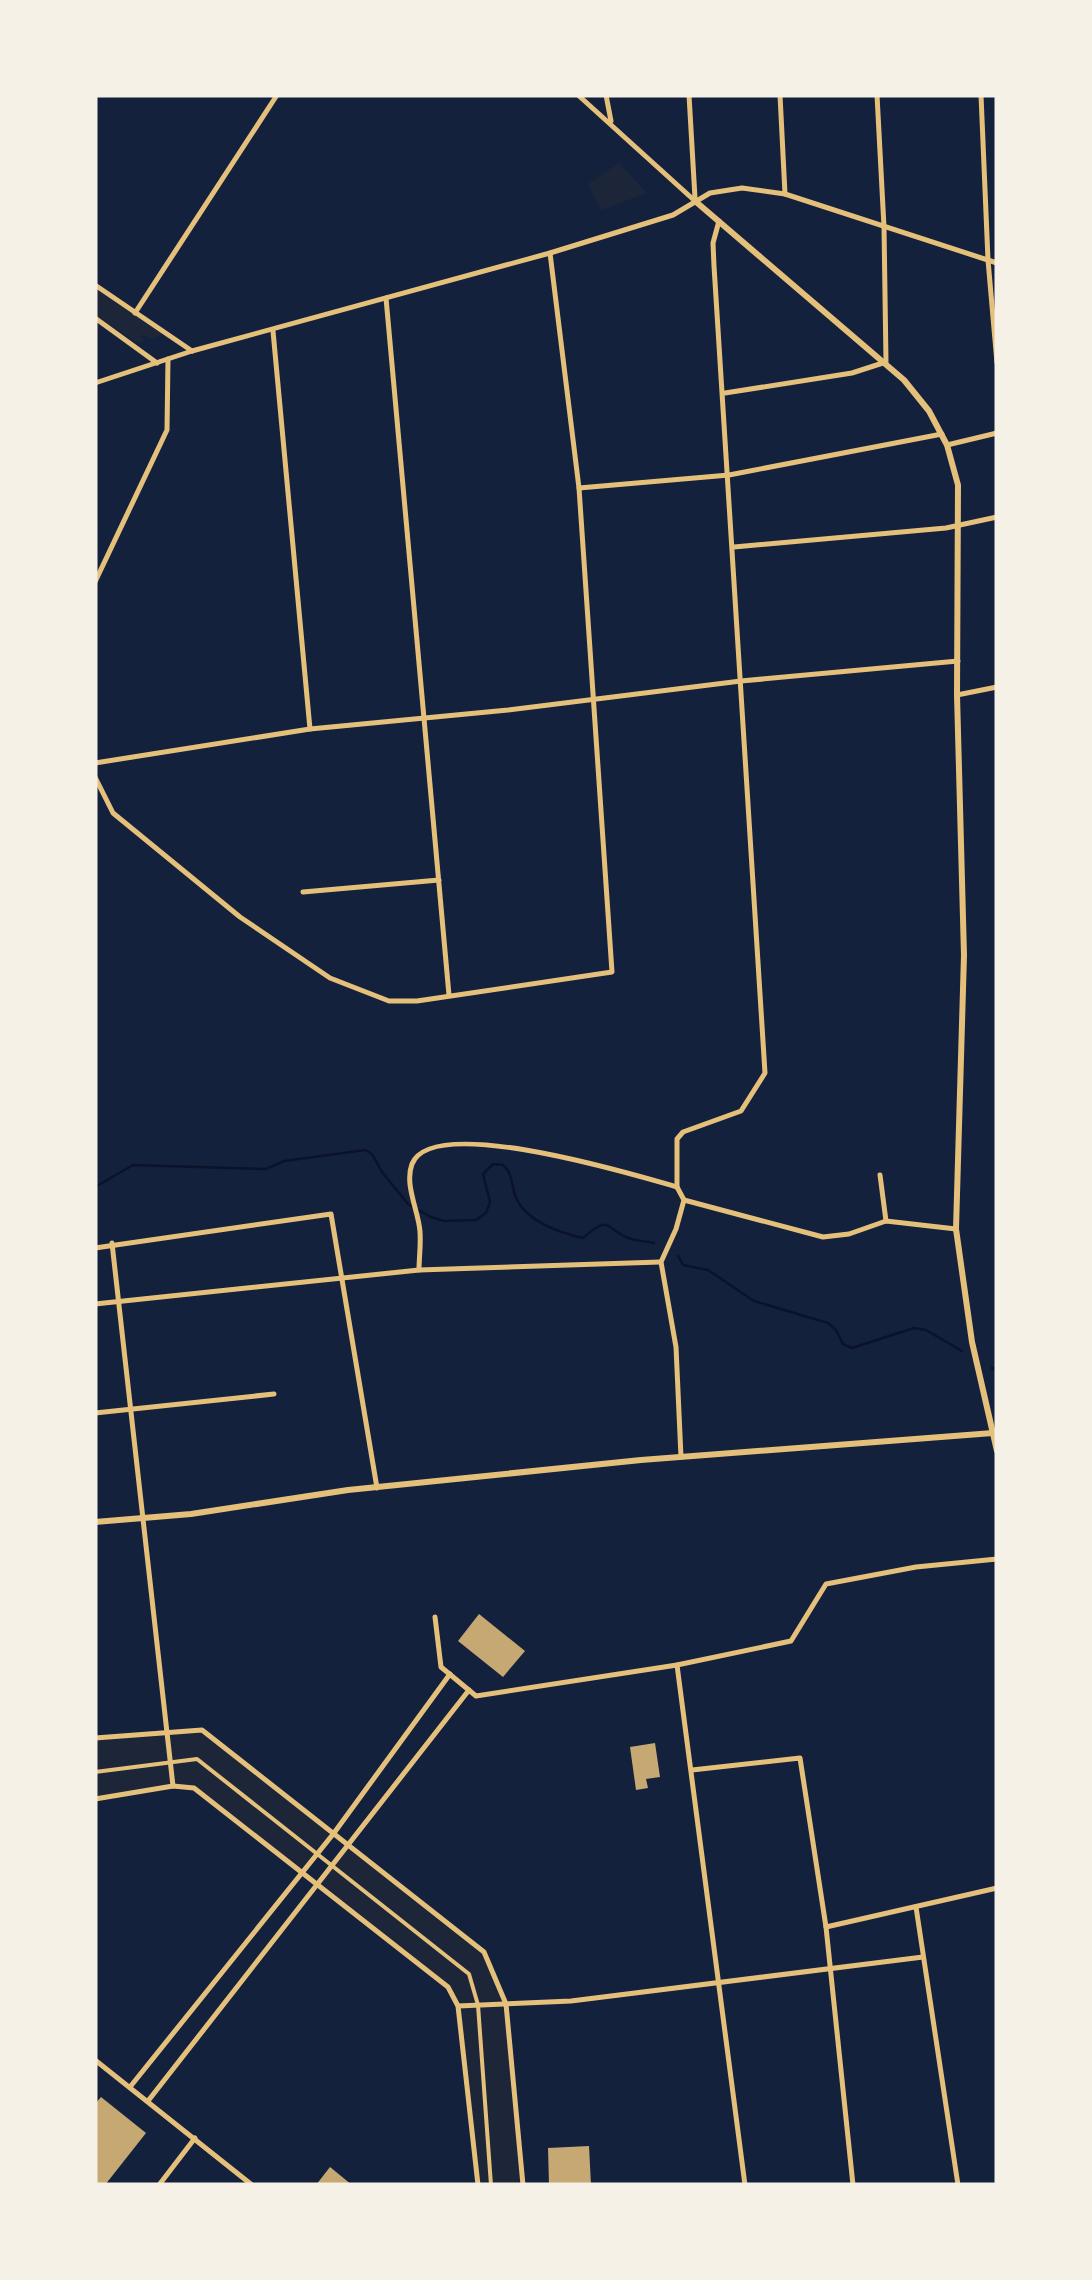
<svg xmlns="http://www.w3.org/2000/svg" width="1092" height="2280" viewBox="0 0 1092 2280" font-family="'Exo 2',sans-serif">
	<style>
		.green { fill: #1d2539 }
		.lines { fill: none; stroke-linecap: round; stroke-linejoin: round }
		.stream { stroke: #0b132b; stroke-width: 2.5 }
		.building { fill: #c6a872 }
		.pedestrian { stroke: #e5c07b; stroke-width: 4 }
		.minor { stroke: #e5c07b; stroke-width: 5 }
		.tertiary { stroke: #e5c07b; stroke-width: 6 }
	</style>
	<rect width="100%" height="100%" fill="#14213d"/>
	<!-- green -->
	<g class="green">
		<path d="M619,163L647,193L601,210L588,184Z"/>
		<path d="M95,289L164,334L151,339L143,334L141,337L146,341L137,343L95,315Z"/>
		<path d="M202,1730L334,1833L301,1873L194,1788L173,1786L95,1799V1738Z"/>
		<path d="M349,1845L484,1952L506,2004L523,2185H477L455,1995L317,1885Z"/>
	</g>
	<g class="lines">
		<!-- stream -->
		<g class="stream">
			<path d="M95,1187L133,1165L266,1169L284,1161L365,1150L372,1154L382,1172L408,1204L431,1217L444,1221L476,1220L486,1213L490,1202L483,1174L493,1164L503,1165C513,1174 511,1183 515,1195C524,1221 560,1233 583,1238C610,1214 605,1228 628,1238C636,1241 646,1241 654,1243"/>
			<path d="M678,1256L683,1265L708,1270L754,1301L828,1323L836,1330L843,1344L852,1348L914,1328L926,1330L962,1351"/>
			<path d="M992,1368L997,1370"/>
		</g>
	</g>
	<!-- building -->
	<g class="building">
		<path d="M479,1614L525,1651L503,1677L458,1641Z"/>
		<path d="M655,1743L660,1777L646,1779L648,1788L636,1790L630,1747Z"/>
		<path d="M101,2097L146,2133L105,2185H95V2104Z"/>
		<path d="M589,2146L591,2185H549L548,2148Z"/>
		<path d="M330,2167L352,2185H316Z"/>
	</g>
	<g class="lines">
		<!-- pedestrian -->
		<path class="pedestrian" d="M95,1772L197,1759L469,1974L478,2005L491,2185"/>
		<!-- minor -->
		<g class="minor">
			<path d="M578,95L695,201"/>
			<path d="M606,95L611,121"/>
			<path d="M689,95L695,198"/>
			<path d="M780,95L785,194"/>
			<path d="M981,95L988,260L997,363"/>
			<path d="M95,285L192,351"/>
			<path d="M386,298L449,995"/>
			<path d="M135,313L277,95"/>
			<path d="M95,318L157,363"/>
			<path d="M273,331L310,729"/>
			<path d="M95,383L192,351L550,253L673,215L710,193L742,188L785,194L997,263"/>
			<path d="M725,393L852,373L886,362L884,227L877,95"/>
			<path d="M947,445L997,433"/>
			<path d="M579,488L729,475L942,434"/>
			<path d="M734,547L946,528L997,517"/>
			<path d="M95,582L167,430L168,359"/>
			<path d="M957,695L997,687"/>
			<path d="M95,763L310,729L508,710L741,681L958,661"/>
			<path d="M95,777L113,813L240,917L330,978L389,1001H417L612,972L579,488L550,253"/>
			<path d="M303,892L439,880"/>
			<path d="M880,1175L886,1221"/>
			<path d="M684,1200L823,1237L849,1234L886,1221L956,1229"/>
			<path d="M112,1243L173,1786"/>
			<path d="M95,1248L331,1214L377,1488"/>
			<path d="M419,1270C419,1258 421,1245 420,1232C419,1212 404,1185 412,1164C432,1113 635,1175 677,1187"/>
			<path d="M95,1304L419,1270L660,1262"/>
			<path d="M95,1413L274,1394"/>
			<path d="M681,1457L676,1347L661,1262L676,1229L684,1200L677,1187V1139L683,1132L741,1111L765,1073L714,266L713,243L719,221"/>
			<path d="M435,1617L441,1667L476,1696L677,1665L791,1641L826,1584L916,1567L997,1559"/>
			<path d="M677,1665L745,2185"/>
			<path d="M95,1738L202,1730L484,1952L506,2004L523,2185"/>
			<path d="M692,1770L800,1758L826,1927L853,2185"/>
			<path d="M95,1799L173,1786L194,1788L448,1987L458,2006L478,2185"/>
			<path d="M916,1907L958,2185"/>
			<path d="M826,1927L997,1888"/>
			<path d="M458,2006L571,2001L923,1957"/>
			<path d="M95,2060L252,2185"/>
			<path d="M130,2087L334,1833L450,1674"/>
			<path d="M148,2101L469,1690"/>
			<path d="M159,2185L195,2138"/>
		</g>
		<!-- tertiary -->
		<g class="tertiary">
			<path d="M695,201L904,380L929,411L947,445L958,485L957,695L964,955L956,1229L972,1342L997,1451"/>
			<path d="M95,1522L191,1514L348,1490L641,1460L993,1433"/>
		</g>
	</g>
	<!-- border -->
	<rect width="1092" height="2280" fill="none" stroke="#f6f1e7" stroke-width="195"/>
</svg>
